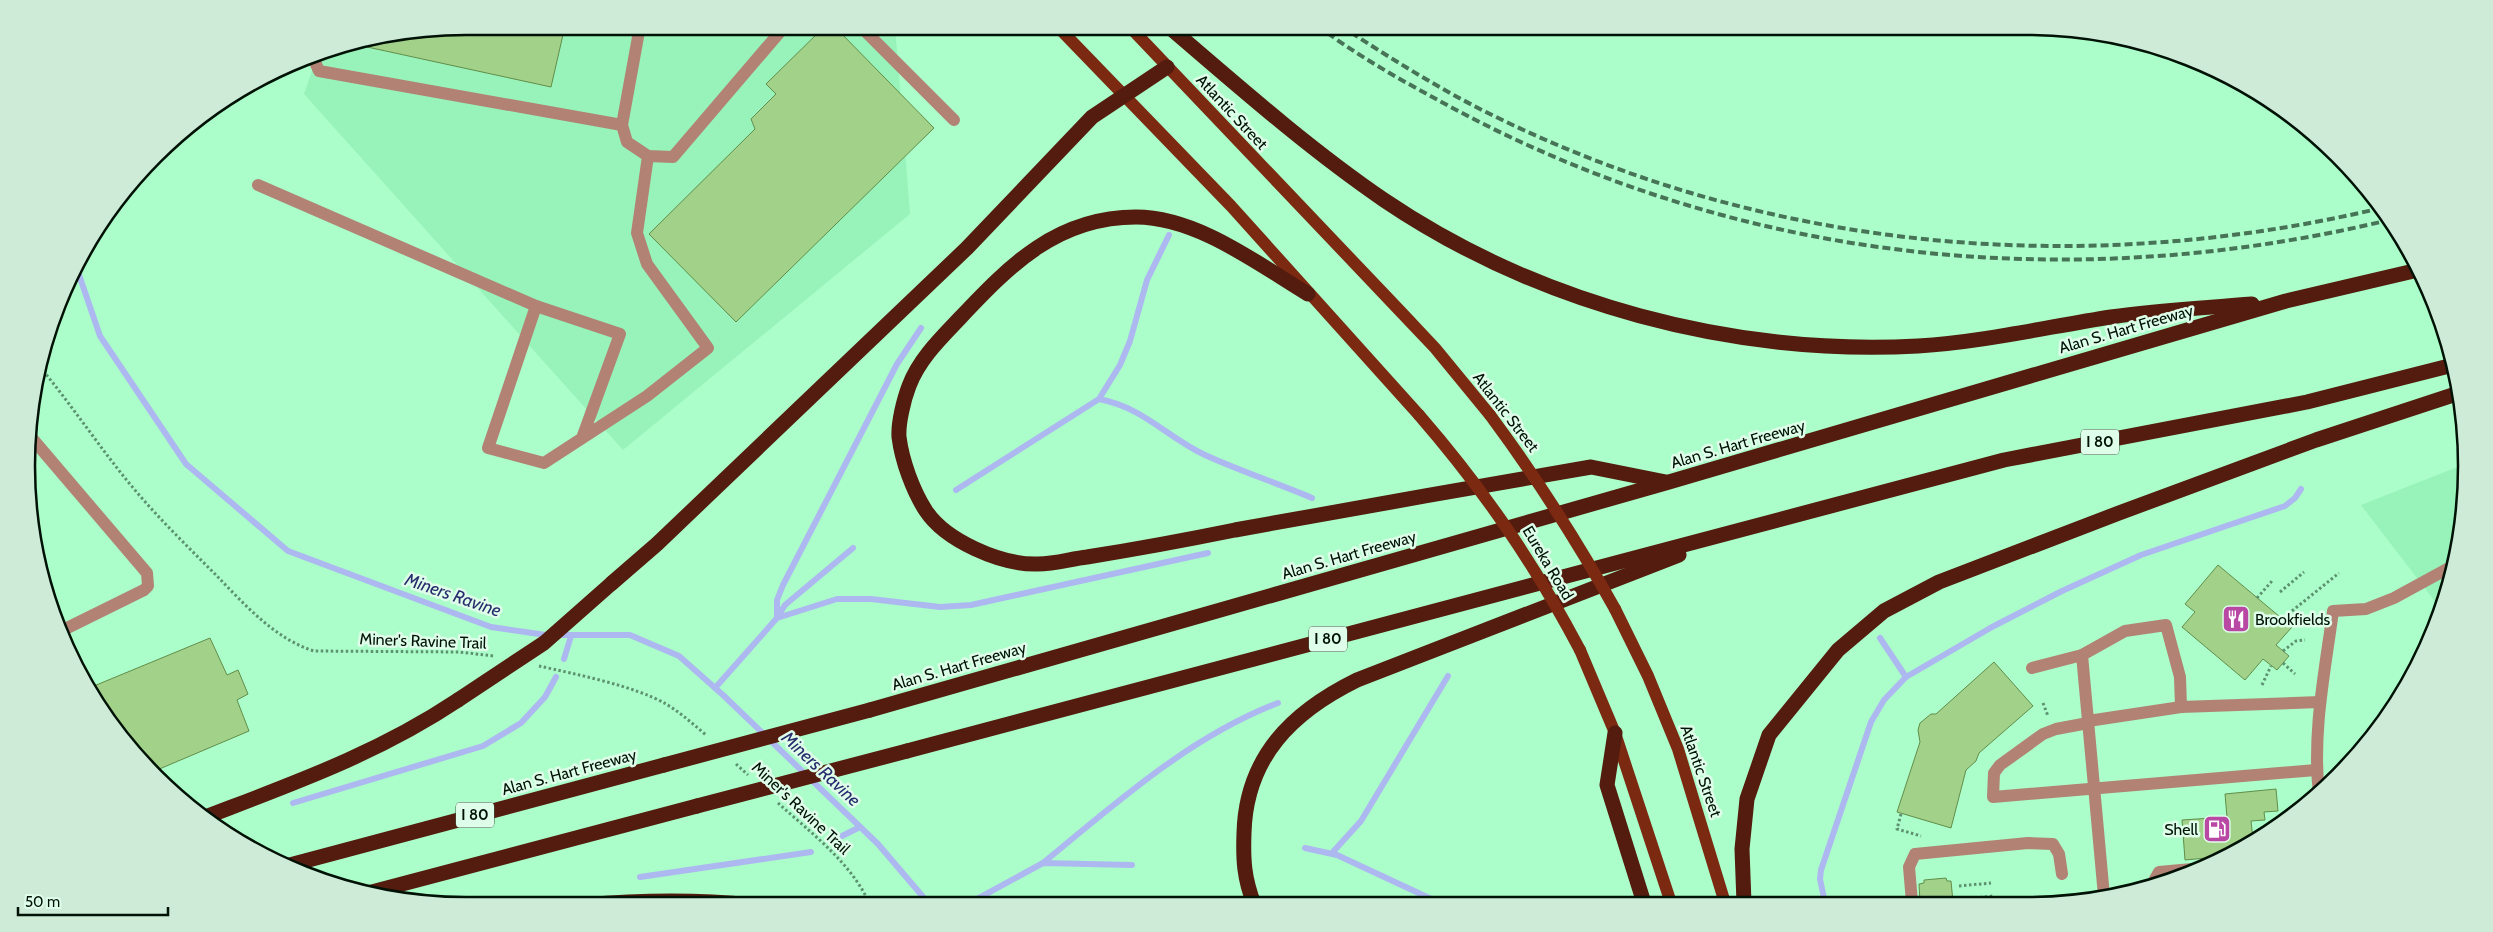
<svg xmlns="http://www.w3.org/2000/svg" width="2493" height="932" viewBox="0 0 2493 932" font-family="Cabin,sans-serif">
	<style>
		.built { fill: #98f3ba }
		.lines { fill: none; stroke-linecap: round; stroke-linejoin: round }
		.stream { stroke: #adb8f0; stroke-width: 6 }
		.building { fill: #a2d18a; stroke: #618e4a }
		.path { stroke: #5d9270; stroke-width: 3; stroke-dasharray: 2.5 2.5; stroke-linecap: butt }
		.minor { stroke: #b28275; stroke-width: 12 }
		.major { stroke: #7c2912; stroke-width: 12 }
		.highway { stroke: #531c0e; stroke-width: 15 }
		.rail { stroke: #477356; stroke-width: 4; stroke-dasharray: 8 4; stroke-linecap: butt }
		.major-bridge { stroke: #7c2912; stroke-width: 12 }
		.highway-bridge { stroke: #531c0e; stroke-width: 15 }
		.labels { text-anchor: middle; dominant-baseline: central; stroke-width: 5; stroke-linejoin: round; paint-order: stroke }
		.shield { fill: #dffee9; stroke: #435849; stroke-width: 1 }
		.shield-label { font-size: 15px; font-weight: bold; fill: #001105 }
		.street-label { font-size: 16px; fill: #001105; stroke: #dffee9 }
		.poi-label { font-size: 16px; fill: #001105; stroke: #dffee9; text-anchor: start }
		.water-label { font-size: 18px; font-style: italic; fill: #282c6e; stroke: #dffee9 }
		.rim { fill: none; stroke: #001105; stroke-width: 2.5 }
	</style>
	<rect width="100%" height="100%" fill="#abfec9"/>
	<!-- built -->
	<g class="built">
		<path d="M466,26H895L910,214L623,450L304,94L318,53L324,50Z"/>
		<path d="M2465,464L2466,495L2452,580L2436,617L2437,604L2361,505Z"/>
	</g>
	<g class="lines">
		<!-- stream -->
		<g class="stream">
			<path d="M76,266L100,336L186,464L288,551L491,627L546,635H630L679,656L723,695L878,844L930,905"/>
			<path d="M921,328L897,364L783,585L777,600V618L837,599H871L940,607L971,605L1208,553"/>
			<path d="M1099,399L1120,365L1130,341L1147,280L1169,235"/>
			<path d="M956,490L1099,399C1145,408 1166,437 1205,455C1240,471 1277,483 1312,498"/>
			<path d="M1880,638L1906,677"/>
			<path d="M564,659L571,636"/>
			<path d="M715,688L777,618L785,605L853,548"/>
			<path d="M293,803L483,746L521,723L545,697L556,677"/>
			<path d="M836,839L860,827"/>
			<path d="M1305,848L1337,855L1440,903"/>
			<path d="M1332,853L1361,821L1448,676"/>
			<path d="M1043,863C1115,804 1189,737 1278,703"/>
			<path d="M640,877L811,852"/>
			<path d="M1825,903L1820,879L1821,870L1871,722L1884,700L1906,677L1992,627L2062,591L2141,555L2285,506L2295,498L2301,489"/>
			<path d="M966,905L1043,863L1132,865"/>
		</g>
	</g>
	<!-- building -->
	<g class="building">
		<path d="M466,26H565L551,87L358,45Z"/>
		<path d="M825,26H834L934,128L736,322L649,234L755,129L751,119L776,94L766,84Z"/>
		<path d="M2218,565L2292,627L2276,645L2289,656L2277,670L2263,659L2245,680L2182,627L2195,612L2185,604Z"/>
		<path d="M210,638L227,675L238,670L248,694L237,700L249,731L157,770L100,710L89,688Z"/>
		<path d="M1994,662L2033,706L1979,753L1976,761L1966,770L1951,828L1897,812L1920,742L1918,730L1920,723L1931,714H1936Z"/>
		<path d="M2276,789L2278,811L2264,812L2265,820L2251,821L2253,839L2228,856L2185,860L2182,820L2227,817L2225,794Z"/>
		<path d="M1946,878L1947,881H1951L1953,902H1920L1919,884L1924,883V880Z"/>
	</g>
	<g class="lines">
		<!-- path -->
		<g class="path">
			<path d="M40,367C70,403 96,442 125,478C153,513 185,544 216,575C244,604 275,639 314,651L459,652L494,656"/>
			<path d="M2280,592L2304,572"/>
			<path d="M2257,598L2272,581"/>
			<path d="M2292,611L2339,573"/>
			<path d="M2283,651L2296,641L2305,640"/>
			<path d="M2283,663L2295,674"/>
			<path d="M539,666C575,674 635,686 666,704C681,713 693,724 706,735"/>
			<path d="M2262,685L2271,666"/>
			<path d="M2043,703L2048,716"/>
			<path d="M736,764L748,775"/>
			<path d="M778,803C811,833 852,863 870,905"/>
			<path d="M1901,814L1897,829L1921,836"/>
			<path d="M1959,886L1991,883"/>
			<path d="M1960,900L1993,896"/>
		</g>
		<!-- minor -->
		<g class="minor">
			<path d="M640,26L622,125L627,142L648,156L673,157L785,26"/>
			<path d="M860,26L954,120"/>
			<path d="M312,55L319,71L622,125"/>
			<path d="M258,185L536,306"/>
			<path d="M31,437L147,573L148,586L144,590L59,632"/>
			<path d="M582,438L620,334L536,306L488,448L544,463L647,396L708,348L647,264L637,233L648,156"/>
			<path d="M2082,655L2104,896"/>
			<path d="M2032,668L2082,655L2125,631L2166,625L2180,677L2181,707"/>
			<path d="M2088,721L2181,707L2320,702"/>
			<path d="M2088,723L2056,729L2043,734L2000,765L1994,773L1993,797L2316,770"/>
			<path d="M2319,794C2312,733 2325,671 2333,611L2366,609L2394,598L2449,568"/>
			<path d="M2154,881L2159,872L2192,869"/>
			<path d="M1912,902L1909,867L1915,854L2028,843L2053,844L2059,854L2062,874"/>
		</g>
		<!-- major -->
		<g class="major">
			<path d="M1057,26L1231,206L1419,415"/>
			<path d="M1129,26L1401,312L1435,348L1490,415"/>
			<path d="M1615,609L1648,676L1678,749L1725,903"/>
			<path d="M1580,650L1615,733L1671,903"/>
		</g>
		<!-- highway -->
		<g class="highway">
			<path d="M1168,26C1238,86 1308,148 1384,200C1538,304 1733,356 1918,346C1982,342 2047,327 2111,317C2157,310 2205,308 2252,304"/>
			<path d="M1308,294C1258,264 1197,217 1136,217C1057,217 1010,265 960,318C941,338 919,359 909,386C904,399 898,423 899,437C902,461 913,491 926,511C946,541 1000,564 1035,564C1052,565 1070,559 1087,557C1137,549 1186,540 1235,530C1354,508 1472,488 1591,467L1666,482"/>
			<path d="M612,583L657,544L967,248L1092,117L1167,67"/>
			<path d="M870,710L1669,482L2286,301L2418,270"/>
			<path d="M1615,733L1607,785L1644,903"/>
			<path d="M907,751L2004,460L2307,402L2453,365"/>
			<path d="M203,818C294,783 377,754 458,700"/>
			<path d="M286,866L664,765"/>
			<path d="M368,893L697,806"/>
			<path d="M1744,903L1742,849L1747,799L1769,735L1838,650L1884,611L1939,582L2119,513L2316,440L2459,393"/>
			<path d="M1254,904C1244,878 1243,860 1244,833C1246,757 1292,712 1357,680L1679,555"/>
			<path d="M583,905C640,900 695,899 752,905"/>
		</g>
		<!-- rail -->
		<g class="rail">
			<path d="M1318,26C1355,54 1397,78 1438,100C1731,262 2064,298 2389,220"/>
			<path d="M1341,26C1387,56 1433,85 1482,110C1761,251 2078,280 2381,208"/>
		</g>
		<!-- major-bridge -->
		<g class="major-bridge">
			<path d="M1419,415C1484,490 1534,563 1580,650"/>
			<path d="M1490,415C1536,477 1577,541 1615,609"/>
		</g>
		<!-- highway-bridge -->
		<g class="highway-bridge">
			<path d="M458,700L544,643L612,583"/>
			<path d="M664,765L870,710"/>
			<path d="M697,806L907,751"/>
		</g>
	</g>
	<!-- icons -->
	<defs>
		<g id="restaurant-square" transform="scale(1.4375)"><rect x="-9" y="-9" width="18" height="18" rx="4" fill="#b948a4" stroke="#dffee9"/><path d="M-5-6h1v4h1v-4h1v4h1v-4h1v5L-1.5 .5V6h-2V.5L-5-1ZM5-6V6H3V1.5H1.5Q1.5-4 5-6Z" fill="#fff"/></g>
		<g id="fuel-square" transform="scale(1.4375)"><rect x="-9" y="-9" width="18" height="18" rx="4" fill="#b948a4" stroke="#dffee9"/><path d="M-5.5-6h7V0h2V4h1.3V-2.5L3-4.5l.8-.8L6-3V5H2.5V1h-1V6h-7ZM-4.2-4.7v3.2H.2V-4.7Z" fill="#fff"/></g>
	</defs>
	<g fill-rule="evenodd">
		<use href="#restaurant-square" x="2236" y="619"/>
		<use href="#fuel-square" x="2217" y="829"/>
	</g>
	<g class="labels">
		<!-- shield labels -->
		<g class="shield">
			<rect x="2081" y="429.5" width="38" height="25" rx="4"/>
			<rect x="1309" y="626.5" width="38" height="25" rx="4"/>
			<rect x="456" y="802.5" width="38" height="25" rx="4"/>
		</g>
		<g class="shield-label">
			<text x="2100" y="442">I 80</text>
			<text x="1328" y="639">I 80</text>
			<text x="475" y="815">I 80</text>
		</g>
		<!-- street labels -->
		<g class="street-label">
			<text transform="translate(1232 112) rotate(47)">Atlantic Street</text>
			<text transform="translate(2126 329) rotate(-16)">Alan S. Hart Freeway</text>
			<text transform="translate(1506 412) rotate(52)">Atlantic Street</text>
			<text transform="translate(1738 444) rotate(-16)">Alan S. Hart Freeway</text>
			<text transform="translate(1349 555) rotate(-16)">Alan S. Hart Freeway</text>
			<text transform="translate(1548 563) rotate(59)">Eureka Road</text>
			<text transform="translate(423 641) rotate(2)">Miner's Ravine Trail</text>
			<text transform="translate(959 666) rotate(-16)">Alan S. Hart Freeway</text>
			<text transform="translate(1701 771) rotate(71)">Atlantic Street</text>
			<text transform="translate(569 772) rotate(-15)">Alan S. Hart Freeway</text>
			<text transform="translate(801 808) rotate(43)">Miner's Ravine Trail</text>
		</g>
		<!-- poi labels -->
		<g class="poi-label">
			<text x="2255" y="619">Brookfields</text>
			<text x="2198" y="829" text-anchor="end">Shell</text>
		</g>
		<!-- water labels -->
		<g class="water-label">
			<text transform="translate(453 595) rotate(19)">Miners Ravine</text>
			<text transform="translate(821 769) rotate(43)">Miners Ravine</text>
		</g>
	</g>
	<!-- crop -->
	<path d="M0 0H2493V932H0ZM466 35H2027A431 431 0 0 1 2458 466V466A431 431 0 0 1 2027 897H466A431 431 0 0 1 35 466V466A431 431 0 0 1 466 35Z" fill="#cdebd7" fill-rule="evenodd"/>
	<path class="rim" d="M466 35H2027A431 431 0 0 1 2458 466V466A431 431 0 0 1 2027 897H466A431 431 0 0 1 35 466V466A431 431 0 0 1 466 35Z"/>
	<!-- scale -->
	<path d="M18 907v8h150v-8" fill="none" stroke="#001105" stroke-width="2.5"/>
	<text x="25" y="907" font-size="15" fill="#001105" stroke="#dffee9" stroke-width="4" paint-order="stroke">50 m</text>
</svg>
